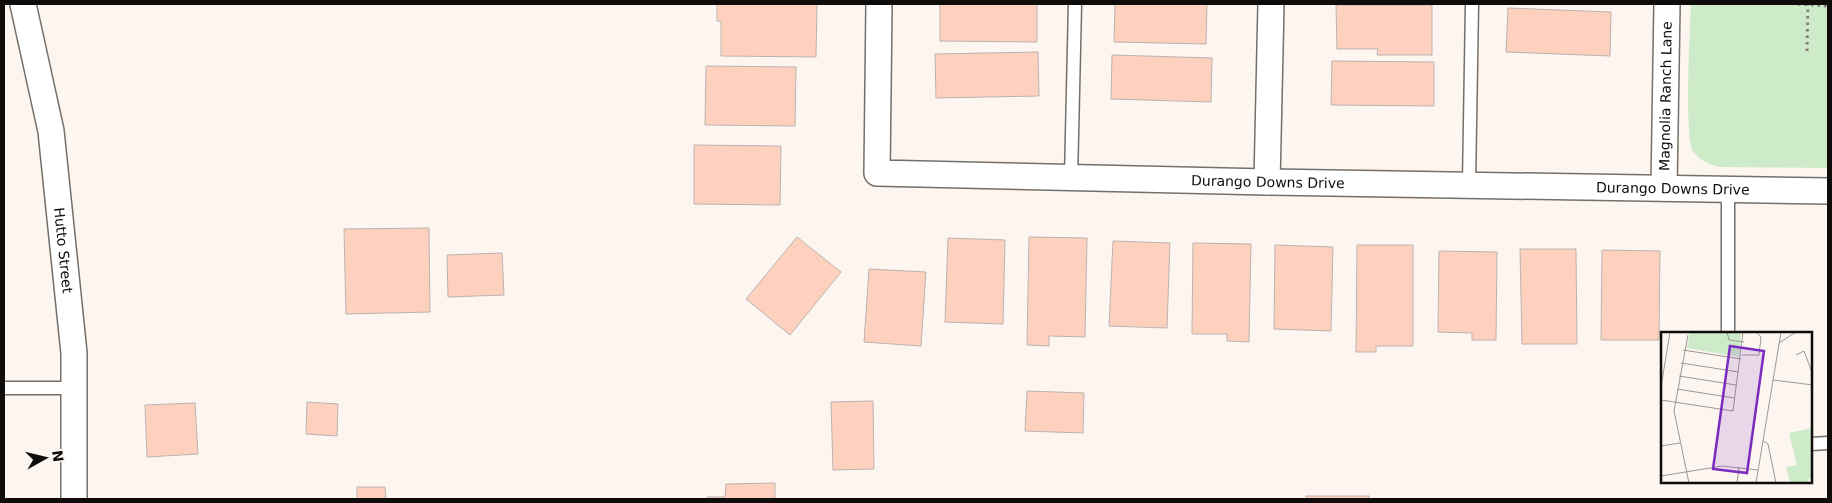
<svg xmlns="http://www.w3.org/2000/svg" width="1832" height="503" viewBox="0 0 1832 503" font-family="'DejaVu Sans',sans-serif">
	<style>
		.green { fill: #ceebc9 }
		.building { fill: #fed1bf; stroke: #bbb3af }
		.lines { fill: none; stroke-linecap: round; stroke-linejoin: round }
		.lane-casing { stroke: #756f6a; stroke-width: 15 }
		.street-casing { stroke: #756f6a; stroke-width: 28 }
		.path { stroke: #837f7b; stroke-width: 3; stroke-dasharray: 2.5 4; stroke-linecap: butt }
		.lane { stroke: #fff; stroke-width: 12 }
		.street { stroke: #fff; stroke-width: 25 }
		.labels { text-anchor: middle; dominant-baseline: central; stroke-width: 5; stroke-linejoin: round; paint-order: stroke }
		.street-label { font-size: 14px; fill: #0f0d0b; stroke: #fcf5f0 }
		.inset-road { fill: none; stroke: #9d9894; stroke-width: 1 }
		.view { fill: #7b2cbf; fill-opacity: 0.15; stroke: #7b2cbf; stroke-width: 2.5 }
		.inset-edge { fill: none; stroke: #0f0d0b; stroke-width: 2.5 }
	</style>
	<rect width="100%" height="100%" fill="#fcf5f0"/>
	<!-- green -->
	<path class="green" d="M1691,4H1828V168L1718,167C1708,164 1699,160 1693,151C1684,137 1690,27 1691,4Z"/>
	<!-- building -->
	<g class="building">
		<path d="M717,4H817L816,57L721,56V21H717Z"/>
		<path d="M940,4H1037V42L940,41Z"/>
		<path d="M1115,4H1207L1206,44L1114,42Z"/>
		<path d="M1336,5H1432V55H1377L1378,49H1337Z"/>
		<path d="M1508,8L1611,12L1610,56L1506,52Z"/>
		<path d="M1038,52L1039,96L936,98L935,54Z"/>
		<path d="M1112,55L1212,58L1211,102L1111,99Z"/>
		<path d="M1332,61L1434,62V106L1331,105Z"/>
		<path d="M706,66L796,67L795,126L705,125Z"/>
		<path d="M694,145L781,146L780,205L694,204Z"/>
		<path d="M429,228L430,312L346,314L344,229Z"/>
		<path d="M797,237L841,272L790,335L746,299Z"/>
		<path d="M1029,237L1087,238L1085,337L1049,336V346L1027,345Z"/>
		<path d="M948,238L1005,240L1003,324L945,322Z"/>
		<path d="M1113,241L1170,243L1167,328L1109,326Z"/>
		<path d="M1193,243L1251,244L1249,342L1227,341V334H1192Z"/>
		<path d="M1275,245L1333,247L1331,331L1274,329Z"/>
		<path d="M1357,245H1413V346H1376V352H1356Z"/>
		<path d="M1520,249H1576L1577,344H1522Z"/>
		<path d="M1602,250L1660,251L1659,340H1601Z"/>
		<path d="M1439,251L1497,252L1496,340H1472V333L1438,332Z"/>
		<path d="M502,253L504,295L448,297L447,255Z"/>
		<path d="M869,269L926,272L921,346L864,342Z"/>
		<path d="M1027,391L1084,393L1083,433L1025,431Z"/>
		<path d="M873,401L874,469L833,470L831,402Z"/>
		<path d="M307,402L338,404L337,436L306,434Z"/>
		<path d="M195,403L198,454L147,457L145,405Z"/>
		<path d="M775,483V499H707V497H725L726,484Z"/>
		<path d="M357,487H385L386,499H357Z"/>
		<rect x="1306" y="496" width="63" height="3"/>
	</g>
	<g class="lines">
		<!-- lane casing -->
		<g class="lane-casing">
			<g id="lane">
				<path d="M1071,178L1075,4"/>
				<path d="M1469,184L1472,4"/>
				<path d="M1728,333V189"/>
				<path d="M4,388H74"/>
				<path d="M1811,444L1828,443"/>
			</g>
		</g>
		<!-- street casing -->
		<g class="street-casing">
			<g id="street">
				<path id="s1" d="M23,4L51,131L74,353V499"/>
				<path id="s2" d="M879,4L877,173L1267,182L1828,191"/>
				<path d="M1267,182L1271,4"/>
				<path id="s3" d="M1664,188L1667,4"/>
			</g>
		</g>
		<!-- path -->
		<g class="path">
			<path d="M1798,4L1828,6"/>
			<path d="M1807,51L1808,5"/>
		</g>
		<!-- lane -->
		<use href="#lane" class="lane"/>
		<!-- street -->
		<use href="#street" class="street"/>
	</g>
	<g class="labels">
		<!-- street labels -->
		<g class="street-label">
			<text stroke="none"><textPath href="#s3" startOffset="92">Magnolia Ranch Lane</textPath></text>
			<text stroke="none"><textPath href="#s2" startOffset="560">Durango Downs Drive</textPath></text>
			<text stroke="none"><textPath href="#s2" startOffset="965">Durango Downs Drive</textPath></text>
			<text stroke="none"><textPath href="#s1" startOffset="250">Hutto Street</textPath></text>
		</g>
	</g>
	<!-- overview -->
	<g transform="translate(1661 332)">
		<rect width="151" height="151" fill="#fcf5f0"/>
		<path d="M29,0L80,1L78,25L26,16ZM151,96V146L147,147L148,151H129L125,135L136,133L128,101Z" fill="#ceebc9"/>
		<path class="inset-road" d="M66,0L68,8L83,10M27,3L13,79L28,151M118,11L135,0M22,18L80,27M81,23H98L100,5L95,0M135,23L143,19L152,43M20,31L78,40M18,44L75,53M112,48L152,53M0,55L9,0M16,57L73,66M0,68L72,79L82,0M102,109L107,112L115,151M0,114L19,111M0,144L61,134L97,138M76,151L78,135M95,151L120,0"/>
		<path class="view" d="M69,14L103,19L86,141L52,137Z"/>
		<rect width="151" height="151" class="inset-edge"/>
	</g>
	<!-- border -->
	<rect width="1832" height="503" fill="none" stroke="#0f0d0b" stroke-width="10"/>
	<!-- north arrow -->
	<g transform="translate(45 458) rotate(82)" stroke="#fcf5f0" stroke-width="4" paint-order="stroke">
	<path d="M0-4L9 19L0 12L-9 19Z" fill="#0f0d0b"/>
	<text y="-8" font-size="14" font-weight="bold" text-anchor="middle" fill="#0f0d0b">N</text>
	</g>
</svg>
